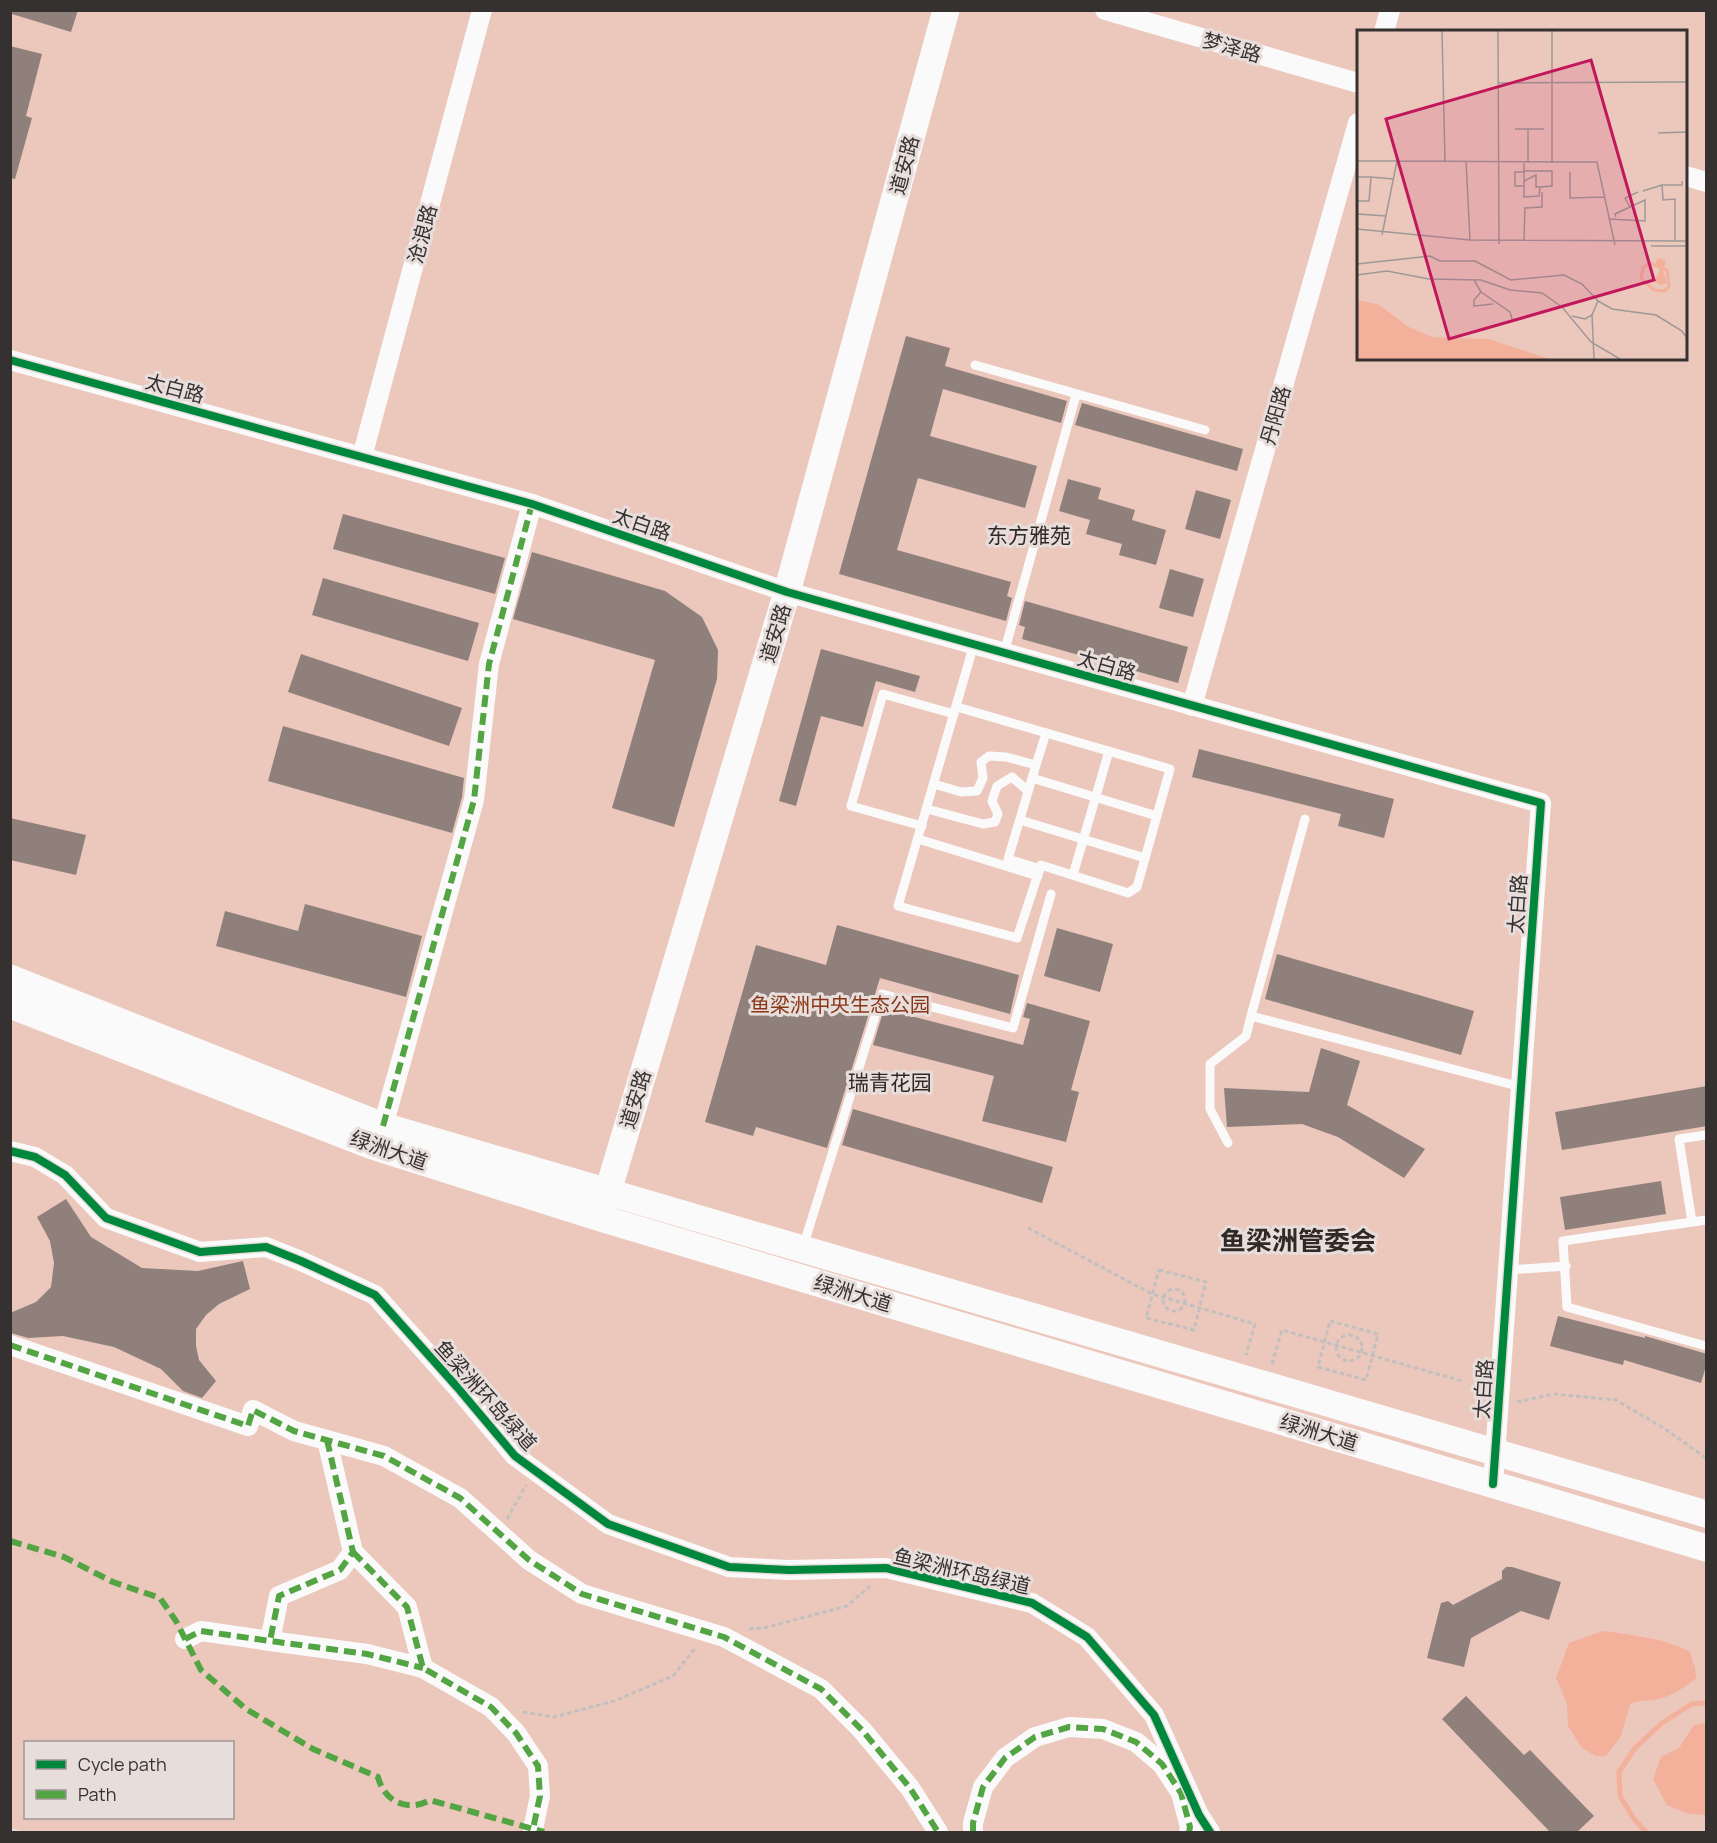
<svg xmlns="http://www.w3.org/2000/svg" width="1717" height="1843" viewBox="0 0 1717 1843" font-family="Manrope,'Noto Sans SC',sans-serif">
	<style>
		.green { fill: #ecc7bc; fill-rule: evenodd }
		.water { fill: #f3b09a }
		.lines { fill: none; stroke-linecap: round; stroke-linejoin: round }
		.stream { stroke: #f3b09a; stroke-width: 5 }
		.building { fill: #8f807c }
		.path { stroke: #c2c0bf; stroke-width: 3; stroke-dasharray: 4.5 3; stroke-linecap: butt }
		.lane { stroke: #fbfafa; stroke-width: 9 }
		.street { stroke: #fbfafa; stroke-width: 20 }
		.secondary { stroke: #fbfafa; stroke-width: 27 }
		.quiet { stroke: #53a544; stroke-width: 6; stroke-dasharray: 12 6; stroke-linecap: butt }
		.cycleway-casing { stroke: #e7ddda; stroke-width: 11 }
		.cycleway { stroke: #00873e; stroke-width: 8 }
		.labels { text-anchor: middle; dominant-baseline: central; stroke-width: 6; stroke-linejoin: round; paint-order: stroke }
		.street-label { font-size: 20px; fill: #353130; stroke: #e7ddda }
		.park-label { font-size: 20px; fill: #89371a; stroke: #e7ddda }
		.neighbourhood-label { font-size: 21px; fill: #302926; stroke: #e7ddda }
		.district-label { font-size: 26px; font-weight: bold; fill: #302926; stroke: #e7ddda }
		.inset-river { fill: none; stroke: #f3b09a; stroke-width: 3 }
		.inset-road { fill: none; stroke: #9e9998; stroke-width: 1.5 }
		.view { fill: #c2185b; fill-opacity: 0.15; stroke: #c2185b; stroke-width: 3 }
		.inset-edge { fill: none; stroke: #353130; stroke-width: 3 }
	</style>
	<rect width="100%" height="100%" fill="#e4dedd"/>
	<!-- green -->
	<path class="green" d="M10,11H1706V1832H25L11,1828ZM1358,32H1686V358H1358ZM26,1742H232V1818H26Z"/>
	<!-- water -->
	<g class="water">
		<path d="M1603,1631C1633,1635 1662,1638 1689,1651L1695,1667L1696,1678C1684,1688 1669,1698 1653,1700C1643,1701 1640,1700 1630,1704L1621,1736L1606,1756H1596L1582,1748L1568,1726L1567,1704L1556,1678L1569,1643Z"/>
		<path d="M1706,1723V1815L1689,1814L1667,1805L1653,1779L1661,1757L1679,1748L1694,1725Z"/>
	</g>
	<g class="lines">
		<!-- stream -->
		<path class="stream" d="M1646,1832L1634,1819L1620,1796L1619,1772L1635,1748L1662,1723L1692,1704L1706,1703"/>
	</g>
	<!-- building -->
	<g class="building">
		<path d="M13,10H78L71,32L12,14Z"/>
		<path d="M10,46L42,54L26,116L32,118L15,179L10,178Z"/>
		<path d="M906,336L950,348L945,366L1067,401L1061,423L943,389L930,436L1037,466L1025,508L918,478L897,550L1011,582L1007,596L1012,598L1006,621L839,574Z"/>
		<path d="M1082,403L1243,449L1237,471L1075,425Z"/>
		<path d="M1068,479L1101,488L1098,499L1135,510L1132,520L1166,530L1156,565L1119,555L1122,544L1086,534L1090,520L1059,511Z"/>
		<path d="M1196,490L1231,500L1220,539L1185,529Z"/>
		<path d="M343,514L505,558L495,594L333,549Z"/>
		<path d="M532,552L665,591L702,617L718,650L717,679L674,827L612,808L655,660L513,619Z"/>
		<path d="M1170,569L1204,579L1193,617L1159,608Z"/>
		<path d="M323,578L479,623L468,661L312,615Z"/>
		<path d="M1025,601L1188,647L1178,683L1022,639L1025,627L1019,625Z"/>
		<path d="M821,649L920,676L915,692L876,681L863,727L821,716L796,806L779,801Z"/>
		<path d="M301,654L462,708L449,746L288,692Z"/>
		<path d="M283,726L464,778L462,797L452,833L268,781Z"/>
		<path d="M1199,749L1394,799L1384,838L1338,826L1341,814L1192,777Z"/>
		<path d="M10,818L86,835L76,875L10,860Z"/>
		<path d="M305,904L422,936L406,997L216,946L225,911L298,931Z"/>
		<path d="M837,925L1019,975L1010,1014L880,978L827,1148L756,1127L753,1136L705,1122L756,945L826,965Z"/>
		<path d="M1057,928L1113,944L1100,992L1044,976Z"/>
		<path d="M1277,954L1474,1011L1461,1055L1265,999Z"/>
		<path d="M1027,1003L1090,1021L1071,1090L1079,1092L1066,1142L982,1121L994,1076L873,1045L884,1009L1023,1045L1030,1019L1023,1017Z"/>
		<path d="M1321,1048L1360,1061L1347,1105L1425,1149L1404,1178L1338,1137L1302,1124L1227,1127L1224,1088L1309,1092Z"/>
		<path d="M1707,1086V1126L1562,1150L1555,1112Z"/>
		<path d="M853,1109L1053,1167L1042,1203L842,1145Z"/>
		<path d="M1661,1181L1666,1214L1565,1230L1560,1197Z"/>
		<path d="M66,1199L91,1237L142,1268L198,1271L243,1261L250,1289L219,1304L206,1315L196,1329V1346L199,1360L216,1381L202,1398L183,1391L161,1369L114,1347L63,1336L28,1338L11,1333L10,1313L36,1302L51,1287L54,1263L50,1241L37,1217Z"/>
		<path d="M1558,1316L1645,1338V1336L1707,1354V1363L1701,1383L1624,1360L1623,1365L1550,1346Z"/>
		<path d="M1506,1567H1512L1561,1582L1549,1620L1521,1611L1471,1638L1464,1667L1427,1658L1441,1603L1448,1601L1453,1605L1502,1579V1571Z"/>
		<path d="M1466,1696L1524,1755L1530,1750L1594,1816L1576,1833H1551L1442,1719Z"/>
	</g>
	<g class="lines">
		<!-- path -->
		<g class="path">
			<path d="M1028,1228L1152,1294L1255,1324L1246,1355"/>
			<path d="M1159,1270L1206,1282L1194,1330L1146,1318Z"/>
			<circle cx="1174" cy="1300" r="11"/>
			<path d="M1330,1321L1378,1334L1366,1380L1318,1367Z"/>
			<circle cx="1349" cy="1348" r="13"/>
			<path d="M1272,1364L1282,1330L1462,1381"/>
			<path d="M1517,1402L1554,1394L1616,1400L1665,1429L1706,1458"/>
			<path d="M507,1519L526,1485"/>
			<path d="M749,1629L764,1628L847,1606L870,1586"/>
			<path d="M523,1712L554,1717L614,1701L673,1676L696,1647"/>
		</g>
		<!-- lane -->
		<g class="lane">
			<path d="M975,365L1205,430"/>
			<path d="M1004,653L1076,395"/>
			<path d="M957,707L1170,769L1137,887L1128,893L1041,865L1017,938L898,906L974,644"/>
			<path d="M1036,765L1046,733"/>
			<path d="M1032,778L1157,816"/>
			<path d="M934,784L961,792L977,791L983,778L981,762L989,756L1006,757L1036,765L1008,859L1040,869"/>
			<path d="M927,809L983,824L995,822L998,814L992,801L997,786L1012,777L1028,791"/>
			<path d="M1305,819L1251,1016L1521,1087"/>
			<path d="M1020,820L1145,858"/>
			<path d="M922,826L851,806L883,694L954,714"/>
			<path d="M918,839L1038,876"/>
			<path d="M1073,875L1109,751"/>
			<path d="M1228,1143L1210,1109V1064L1246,1036L1251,1016"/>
			<path d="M1706,1220L1563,1241L1567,1307L1706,1346"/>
			<path d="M1692,1222L1679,1139L1706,1135"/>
			<path d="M803,1247L882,994L1013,1028L1051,894"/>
			<path d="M1508,1270L1566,1266"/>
		</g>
		<!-- street -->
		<g class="street">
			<path d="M1105,10L1358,83"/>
			<path d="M1384,32L1390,10"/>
			<path d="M1686,176L1706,182"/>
			<path d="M10,360L532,504L787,592L1541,803L1493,1484"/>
			<path d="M362,457L482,10"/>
			<path d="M1192,706L1358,123"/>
			<path d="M383,1126L474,800L489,664L532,504"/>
			<path d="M10,1151L35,1157L65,1175L106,1218L200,1252L266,1247L301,1261L375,1295L457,1387L515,1456L608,1524L729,1567L789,1570L886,1568L1032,1603L1087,1637L1154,1715L1199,1815L1210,1832"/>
			<path d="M10,1345L248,1426L253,1410L294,1431L384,1456L460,1498L529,1560L582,1594L724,1637L821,1689L862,1730L910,1788L938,1832"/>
			<path d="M327,1440L353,1552L340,1570L279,1596L270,1641L367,1654L423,1668"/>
			<path d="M353,1552L407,1607L423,1668L491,1707L516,1733L538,1766L540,1796L533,1829"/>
			<path d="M185,1639L201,1631L270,1641"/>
			<path d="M973,1832V1823L983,1787L1005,1758L1035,1737L1069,1727L1103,1729L1136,1742L1162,1764L1181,1793L1190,1827L1189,1832"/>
		</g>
		<!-- secondary -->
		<g class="secondary">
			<path d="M10,978L383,1126L1706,1514"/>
			<path d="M10,1005L372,1146L600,1218L1706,1548"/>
			<path d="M603,1208L787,592L946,10"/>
		</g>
		<!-- quiet -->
		<g class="quiet">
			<path d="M383,1126L474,800L489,664L532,504"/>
			<path d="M10,1345L248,1426L253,1410L294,1431L384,1456L460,1498L529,1560L582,1594L724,1637L821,1689L862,1730L910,1788L938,1832"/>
			<path d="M327,1440L353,1552L340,1570L279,1596L270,1641L367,1654L423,1668"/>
			<path d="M10,1541L64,1557L113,1582L160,1598L176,1621L201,1670L246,1709L313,1749L378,1777C384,1801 407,1813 430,1800L544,1832"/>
			<path d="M353,1552L407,1607L423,1668L491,1707L516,1733L538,1766L540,1796L533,1829"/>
			<path d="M185,1639L201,1631L270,1641"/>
			<path d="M973,1832V1823L983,1787L1005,1758L1035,1737L1069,1727L1103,1729L1136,1742L1162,1764L1181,1793L1190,1827L1189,1832"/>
		</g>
		<!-- cycleway casing -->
		<g class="cycleway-casing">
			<g id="cycleway">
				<path d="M10,360L532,504L787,592L1541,803L1493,1484"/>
				<path d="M10,1151L35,1157L65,1175L106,1218L200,1252L266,1247L301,1261L375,1295L457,1387L515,1456L608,1524L729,1567L789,1570L886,1568L1032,1603L1087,1637L1154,1715L1199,1815L1210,1832"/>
			</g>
		</g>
		<!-- cycleway -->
		<use href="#cycleway" class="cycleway"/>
	</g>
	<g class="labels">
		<!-- street labels -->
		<g class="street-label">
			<text transform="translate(1232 47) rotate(16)">梦泽路</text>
			<text transform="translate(904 165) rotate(-75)">道安路</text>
			<text transform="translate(422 234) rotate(-75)">沧浪路</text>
			<text transform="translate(175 388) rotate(15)">太白路</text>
			<text transform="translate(1275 415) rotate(-74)">丹阳路</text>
			<text transform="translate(642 524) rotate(19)">太白路</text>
			<text transform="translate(775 633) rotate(-73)">道安路</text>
			<text transform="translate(1107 665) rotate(16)">太白路</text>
			<text transform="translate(1517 904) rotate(-86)">太白路</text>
			<text transform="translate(635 1099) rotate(-73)">道安路</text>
			<text transform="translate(389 1150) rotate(19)">绿洲大道</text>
			<text transform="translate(853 1293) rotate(17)">绿洲大道</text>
			<text transform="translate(1483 1389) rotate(-86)">太白路</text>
			<text transform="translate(486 1395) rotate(48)">鱼梁洲环岛绿道</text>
			<text transform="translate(1319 1432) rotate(17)">绿洲大道</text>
			<text transform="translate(962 1571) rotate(13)">鱼梁洲环岛绿道</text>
		</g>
		<!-- park labels -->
		<g class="park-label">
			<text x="840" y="1004">鱼梁洲中央生态公园</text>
		</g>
		<!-- neighbourhood labels -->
		<g class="neighbourhood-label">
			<text x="1029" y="535">东方雅苑</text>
			<text x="890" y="1082">瑞青花园</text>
		</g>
		<!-- district labels -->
		<g class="district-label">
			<text x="1298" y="1240">鱼梁洲管委会</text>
		</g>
	</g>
	<!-- overview -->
	<g transform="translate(1357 30)">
		<rect width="330" height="330" fill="#e4dedd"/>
		<path d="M0,1H330V329H193L132,309L76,307L52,297L21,274L0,270Z" fill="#ecc7bc"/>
		<path d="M302,228L309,231L306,241L310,253L304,255L297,251L303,241L298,233ZM0,270L21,274L52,297L76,307L132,309L193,329H0Z" fill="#f3b09a"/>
		<path class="inset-river" d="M293,233L310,240L312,256L308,261L297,260L284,248L286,238Z"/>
		<path class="inset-road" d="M85,1L88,131M141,1L142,214M195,1V133M142,53L330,52M158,99H187M171,99V133M301,103L330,102M0,131H40M109,131L113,210M167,133V167L182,166L183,157L195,156V141H167M213,142V168L248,167M0,147H14L12,171H0M14,147L36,149M167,151L179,145V157H183M167,156H158V142H167M286,161L305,155M273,177L268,168L281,162M0,184L29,186M252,189L288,191V170L258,184L259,187M0,199L113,210L330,211M25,205L40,131L240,132L258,215M167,210L168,178L185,177V162M318,211V169L306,170L305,155H325V151M294,216H330M0,234L73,226L83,231H118L154,250L207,245L225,254L241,271L255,279L299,285L325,301L330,308M0,245L30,241L72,249L124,250L153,260L185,263L205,277L234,312L263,329M117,250L124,262L117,270V276L136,274M124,262L153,282L155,289M215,286L228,289L235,285M237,329L235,285L241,271"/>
		<path class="view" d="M234,30L297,250L92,309L29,89Z"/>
		<rect width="330" height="330" class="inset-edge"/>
	</g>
	<!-- border -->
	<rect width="1717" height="1843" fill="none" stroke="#353130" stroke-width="24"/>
	<!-- legend -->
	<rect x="24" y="1741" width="210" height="78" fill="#e7ddda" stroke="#a09896" stroke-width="1.5"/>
	<rect x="36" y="1760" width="30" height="9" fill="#00873e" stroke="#a09896" stroke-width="1.5"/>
	<text x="78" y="1771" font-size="18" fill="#353130">Cycle path</text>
	<rect x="36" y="1790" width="30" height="9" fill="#53a544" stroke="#a09896" stroke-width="1.5"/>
	<text x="78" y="1801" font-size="18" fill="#353130">Path</text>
</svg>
